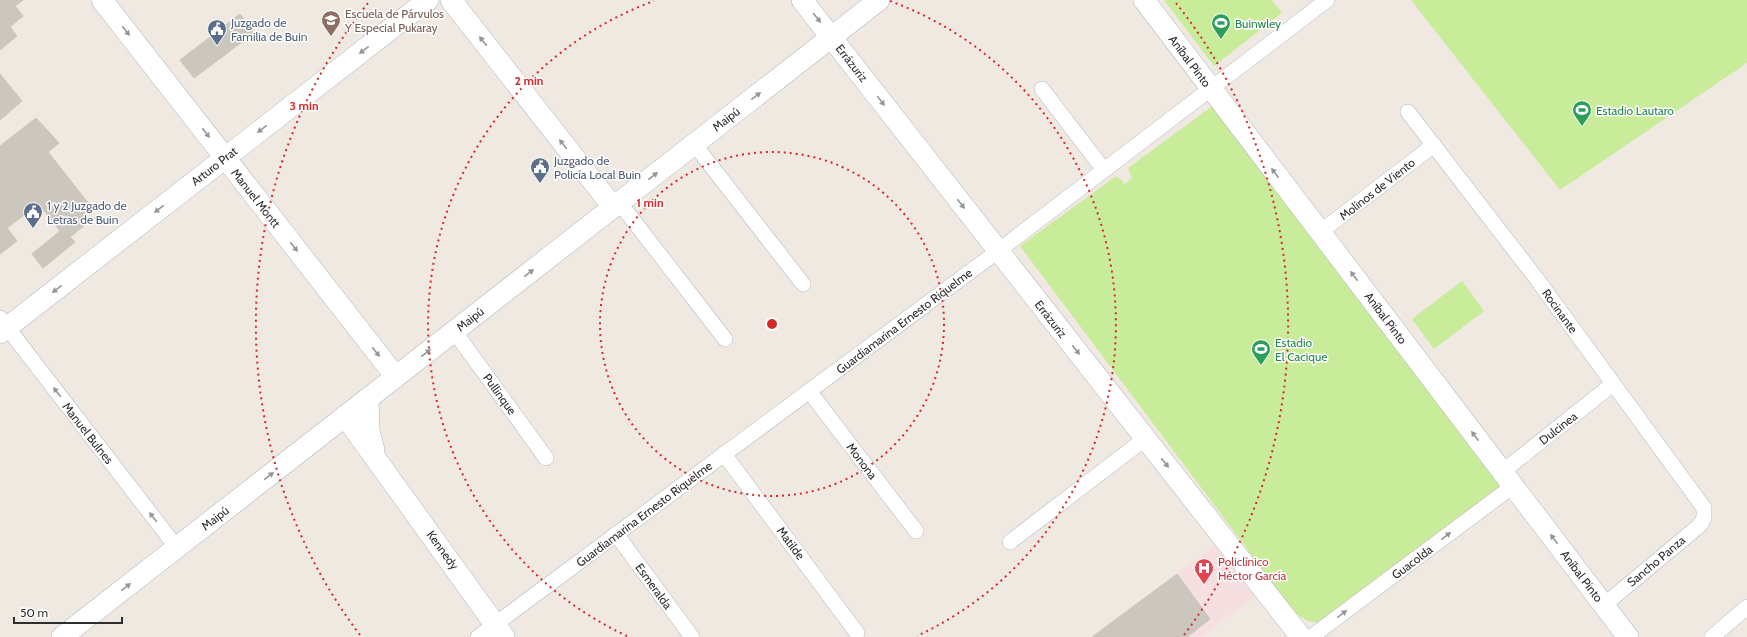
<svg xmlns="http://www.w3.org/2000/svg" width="1747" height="637" viewBox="0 0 1747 637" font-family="Cabin,sans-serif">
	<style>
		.medical { fill: #f5dfe0 }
		.pitch { fill: #c9ec9a }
		.building { fill: #cbc7bf; stroke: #cbc5ba }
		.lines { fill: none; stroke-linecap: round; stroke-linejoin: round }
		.street-casing { stroke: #b4b7c1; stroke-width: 16 }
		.secondary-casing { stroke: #b4b7c1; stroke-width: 22 }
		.street { stroke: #fff; stroke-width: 15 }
		.secondary { stroke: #fff; stroke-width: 21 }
		.oneway { fill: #969696 }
		.ring { fill: none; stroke: #d62828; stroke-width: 2; stroke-dasharray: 2 4 }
		.labels { text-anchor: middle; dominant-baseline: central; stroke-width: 3; stroke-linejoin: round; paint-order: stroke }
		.education-label { font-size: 12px; fill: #785e54; stroke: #fff; text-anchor: start }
		.service-label { font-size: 12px; fill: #4e5e75; stroke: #fff; text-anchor: start }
		.leisure-label { font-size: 12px; fill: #27864d; stroke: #fff; text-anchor: start }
		.street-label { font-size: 12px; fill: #2e2e2e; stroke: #fff }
		.health-label { font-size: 12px; fill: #be3a42; stroke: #fff; text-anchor: start }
		.centre { fill: #d62828; stroke: #fff; stroke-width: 2 }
		.ring-label { font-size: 12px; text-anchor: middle; font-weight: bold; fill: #d62828; stroke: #fff; stroke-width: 3; stroke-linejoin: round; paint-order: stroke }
	</style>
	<rect width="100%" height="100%" fill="#efe9e1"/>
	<!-- medical -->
	<path class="medical" d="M1216,545L1255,596L1201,637H1092Z"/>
	<!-- pitch -->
	<g class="pitch">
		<path d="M1164,0H1272L1282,13L1214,66Z"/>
		<path d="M1411,0H1747V63L1560,190Z"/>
		<path d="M1215,104L1504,485L1321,623L1308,621L1296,614L1020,246L1115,177H1118L1125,184L1132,178L1128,168Z"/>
		<path d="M1462,281L1484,311L1434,349L1412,319Z"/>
	</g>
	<!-- building -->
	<g class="building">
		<path d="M0,0H23L15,6L23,16L10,27L17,36L0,50Z"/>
		<path d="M240,14L254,33L194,78L180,60Z"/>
		<path d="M0,74L22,101L0,120Z"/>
		<path d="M36,118L59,143L48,152L93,209L85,215L91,220L70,237L75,242L43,268L32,254L60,231L39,204L7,228L17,241L0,254V146Z"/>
		<path d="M1177,574L1210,619L1187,637H1092Z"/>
	</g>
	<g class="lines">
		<!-- street casing -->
		<g class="street-casing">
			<g id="street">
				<path d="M1042,89L1104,170"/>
				<path d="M1408,112L1536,278L1704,508V518L1700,525L1604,605"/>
				<path d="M694,144L803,284"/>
				<path d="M619,202L725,339"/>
				<path d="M1320,232L1434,145"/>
				<path d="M0,318L177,548"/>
				<path d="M454,331L546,458"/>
				<path d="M809,391L916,531"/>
				<path d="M724,454L857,633"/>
				<path d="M1502,472L1613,384"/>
				<path d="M616,534L692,637"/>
				<path d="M1010,542L1146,438"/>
				<path d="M478,637L998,251L1327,0"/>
				<path d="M1311,637L1513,486"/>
				<path d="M1712,637L1747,607"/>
			</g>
		</g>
		<!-- secondary casing -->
		<g class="secondary-casing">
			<g id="secondary">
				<path d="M102,0L396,377"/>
				<path d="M451,0L613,207"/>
				<path d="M802,0L1301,637"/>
				<path d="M1144,0L1628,637"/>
				<path d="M0,333L428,0"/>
				<path d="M368,399L369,431L374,450"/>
				<path d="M345,416L504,637"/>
				<path d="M62,637L879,0"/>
			</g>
		</g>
		<!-- street -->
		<use href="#street" class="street"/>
		<!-- secondary -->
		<use href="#secondary" class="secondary"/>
	</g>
	<!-- one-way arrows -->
	<defs><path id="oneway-solid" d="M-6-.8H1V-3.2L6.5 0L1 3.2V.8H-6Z"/></defs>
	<g class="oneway">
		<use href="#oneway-solid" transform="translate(817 18) rotate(51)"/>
		<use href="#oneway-solid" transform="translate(126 31) rotate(52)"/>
		<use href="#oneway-solid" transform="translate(483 41) rotate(-128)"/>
		<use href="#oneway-solid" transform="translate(364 50) rotate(142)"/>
		<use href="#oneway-solid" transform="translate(756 96) rotate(-38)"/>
		<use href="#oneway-solid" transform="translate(881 101) rotate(52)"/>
		<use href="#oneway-solid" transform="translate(262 129) rotate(142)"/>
		<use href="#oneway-solid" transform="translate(206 133) rotate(52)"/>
		<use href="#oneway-solid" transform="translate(563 144) rotate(-128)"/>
		<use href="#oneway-solid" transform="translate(1275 173) rotate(-127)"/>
		<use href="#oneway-solid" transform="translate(653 176) rotate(-38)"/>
		<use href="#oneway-solid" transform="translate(961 204) rotate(52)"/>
		<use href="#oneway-solid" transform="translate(159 209) rotate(142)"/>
		<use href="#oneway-solid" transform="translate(294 247) rotate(52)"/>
		<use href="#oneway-solid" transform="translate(529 273) rotate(-38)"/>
		<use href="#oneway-solid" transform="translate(1354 276) rotate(-127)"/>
		<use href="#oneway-solid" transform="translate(57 289) rotate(142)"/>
		<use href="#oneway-solid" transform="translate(1076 350) rotate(52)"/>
		<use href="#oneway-solid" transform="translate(376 352) rotate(52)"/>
		<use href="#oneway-solid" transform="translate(426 353) rotate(-38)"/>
		<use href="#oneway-solid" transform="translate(57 392) rotate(-128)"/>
		<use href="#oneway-solid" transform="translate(1475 436) rotate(-127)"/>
		<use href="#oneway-solid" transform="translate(1165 463) rotate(52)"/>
		<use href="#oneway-solid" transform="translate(269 476) rotate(-38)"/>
		<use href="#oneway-solid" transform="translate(153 517) rotate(-128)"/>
		<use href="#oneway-solid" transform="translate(1446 536) rotate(-37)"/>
		<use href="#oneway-solid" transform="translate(1554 539) rotate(-127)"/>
		<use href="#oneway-solid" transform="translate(126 587) rotate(-38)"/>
		<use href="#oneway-solid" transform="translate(1342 614) rotate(-37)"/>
	</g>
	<!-- distance rings -->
	<g class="ring">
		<circle cx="772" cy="324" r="172"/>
		<path d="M627 636A344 344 0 0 1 654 1M890 1A344 344 0 0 1 917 636"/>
		<path d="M360 635A516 516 0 0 1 368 3M1176 3A516 516 0 0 1 1184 635"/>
	</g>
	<!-- icons -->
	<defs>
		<g id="school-pin" transform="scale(1)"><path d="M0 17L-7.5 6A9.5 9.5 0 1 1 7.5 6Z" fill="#8d6e63" stroke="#fff"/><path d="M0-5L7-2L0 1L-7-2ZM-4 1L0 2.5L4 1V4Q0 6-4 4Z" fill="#fff"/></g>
		<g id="stadium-pin" transform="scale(1)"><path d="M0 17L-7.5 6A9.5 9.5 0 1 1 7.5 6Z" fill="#2e9e5b" stroke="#fff"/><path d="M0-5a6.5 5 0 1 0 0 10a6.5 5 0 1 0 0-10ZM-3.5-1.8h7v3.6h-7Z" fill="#fff"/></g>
		<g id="civic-pin" transform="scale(1)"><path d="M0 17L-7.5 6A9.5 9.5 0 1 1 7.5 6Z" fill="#5c6f8a" stroke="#fff"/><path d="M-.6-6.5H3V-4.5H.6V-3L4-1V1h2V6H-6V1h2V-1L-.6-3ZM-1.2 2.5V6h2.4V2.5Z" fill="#fff"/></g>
		<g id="hospital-pin" transform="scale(1)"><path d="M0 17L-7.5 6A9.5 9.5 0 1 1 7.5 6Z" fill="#e0444e" stroke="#fff"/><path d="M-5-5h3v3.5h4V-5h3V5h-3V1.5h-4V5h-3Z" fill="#fff"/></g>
	</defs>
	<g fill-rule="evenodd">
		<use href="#school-pin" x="331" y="20"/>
		<use href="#stadium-pin" x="1221" y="23"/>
		<use href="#civic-pin" x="217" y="29"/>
		<use href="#stadium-pin" x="1582" y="110"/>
		<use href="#civic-pin" x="540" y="167"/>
		<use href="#civic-pin" x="33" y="212"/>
		<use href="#stadium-pin" x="1261" y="349"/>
		<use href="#hospital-pin" x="1204" y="568"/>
	</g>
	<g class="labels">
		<!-- education labels -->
		<g class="education-label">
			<text x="345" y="13">Escuela de Párvulos<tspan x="345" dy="14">Y Especial Pukaray</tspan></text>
		</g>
		<!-- service labels -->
		<g class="service-label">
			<text x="231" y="22">Juzgado de<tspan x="231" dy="14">Familia de Buin</tspan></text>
			<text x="554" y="160">Juzgado de<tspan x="554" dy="14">Policía Local Buin</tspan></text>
			<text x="47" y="205">1 y 2 Juzgado de<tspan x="47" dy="14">Letras de Buin</tspan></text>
		</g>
		<!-- leisure labels -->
		<g class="leisure-label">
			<text x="1235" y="23">Buinwley</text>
			<text x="1596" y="110">Estadio Lautaro</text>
			<text x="1275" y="342">Estadio<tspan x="1275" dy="14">El Cacique</tspan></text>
		</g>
		<!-- street labels -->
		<g class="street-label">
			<text transform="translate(1190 61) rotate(53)">Aníbal Pinto</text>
			<text transform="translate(852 63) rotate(52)">Errázuriz</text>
			<text transform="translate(726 119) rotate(-38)">Maipú</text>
			<text transform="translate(214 166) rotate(-38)">Arturo Prat</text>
			<text transform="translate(1377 189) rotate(-38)">Molinos de Viento</text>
			<text transform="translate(256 198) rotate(52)">Manuel Montt</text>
			<text transform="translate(1560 311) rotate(54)">Rocinante</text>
			<text transform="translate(1386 318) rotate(53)">Aníbal Pinto</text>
			<text transform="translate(470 319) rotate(-38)">Maipú</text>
			<text transform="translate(1051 319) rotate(52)">Errázuriz</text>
			<text transform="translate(904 321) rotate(-37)">Guardiamarina Ernesto Riquelme</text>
			<text transform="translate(500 394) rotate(54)">Pullinque</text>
			<text transform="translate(1558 428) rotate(-38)">Dulcinea</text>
			<text transform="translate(88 433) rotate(52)">Manuel Bulnes</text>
			<text transform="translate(862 461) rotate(53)">Monona</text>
			<text transform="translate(644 514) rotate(-37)">Guardiamarina Ernesto Riquelme</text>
			<text transform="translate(215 518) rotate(-38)">Maipú</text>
			<text transform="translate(791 543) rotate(53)">Matilde</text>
			<text transform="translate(443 550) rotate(54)">Kennedy</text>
			<text transform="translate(1656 561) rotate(-40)">Sancho Panza</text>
			<text transform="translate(1412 562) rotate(-37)">Guacolda</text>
			<text transform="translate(1582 576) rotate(53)">Aníbal Pinto</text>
			<text transform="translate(654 586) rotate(54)">Esmeralda</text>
		</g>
		<!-- health labels -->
		<g class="health-label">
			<text x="1218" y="561">Policlínico<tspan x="1218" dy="14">Héctor García</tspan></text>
		</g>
	</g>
	<circle cx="772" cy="324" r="6" class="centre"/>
	<g class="ring-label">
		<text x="529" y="85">2 min</text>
		<text x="304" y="110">3 min</text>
		<text x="650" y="207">1 min</text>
	</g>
	<!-- scale -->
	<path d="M14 617v6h108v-6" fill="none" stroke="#2e2e2e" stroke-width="2"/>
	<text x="20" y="617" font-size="12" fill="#2e2e2e" stroke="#ffffff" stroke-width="3" paint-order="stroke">50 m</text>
</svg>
